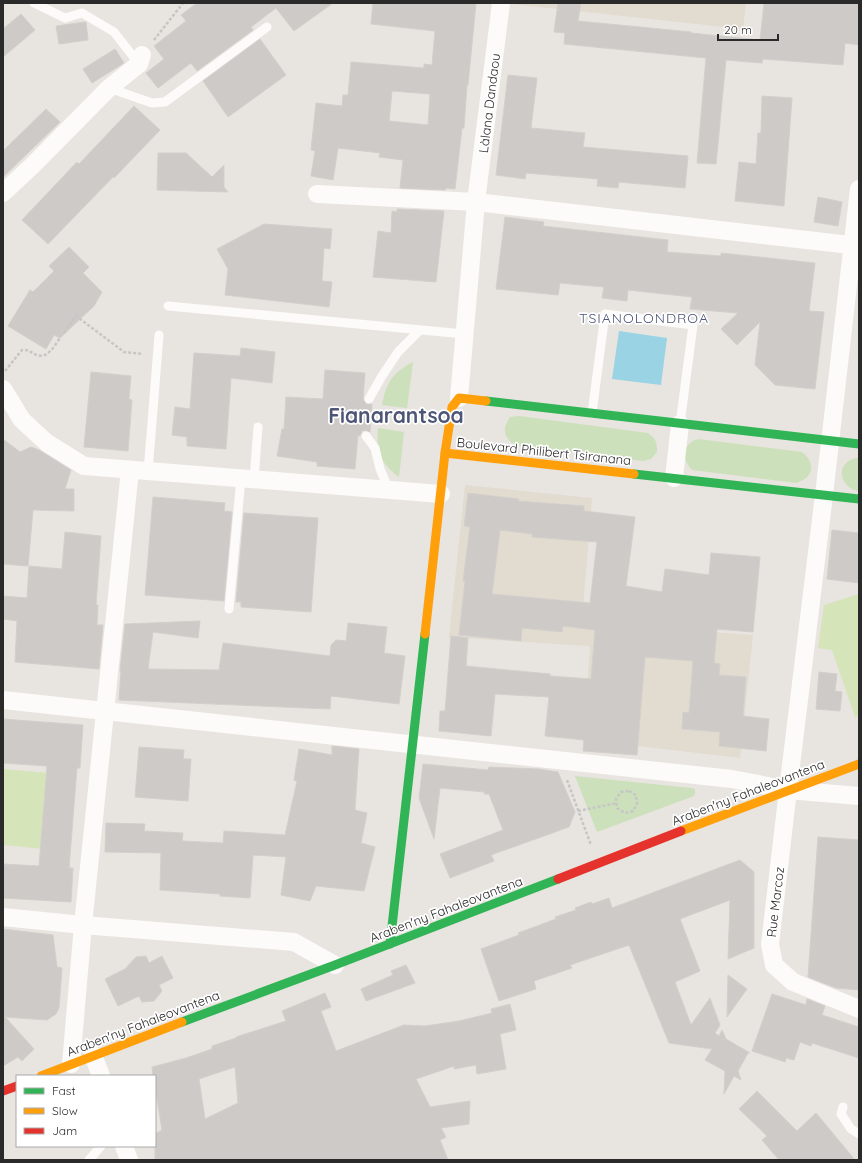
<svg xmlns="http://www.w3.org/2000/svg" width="862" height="1163" viewBox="0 0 862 1163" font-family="Quicksand,sans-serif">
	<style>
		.education { fill: #e2dbcf }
		.green { fill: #cce0bb }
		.pitch { fill: #d6e4b9 }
		.water { fill: #99d3e4 }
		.building { fill: #cdcac7; stroke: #d3d0cc; fill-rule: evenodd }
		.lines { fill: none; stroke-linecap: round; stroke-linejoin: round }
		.path { stroke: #c6c6c5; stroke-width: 2.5; stroke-dasharray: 3 2; stroke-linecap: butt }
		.lane { stroke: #fcfbfa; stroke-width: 9 }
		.street { stroke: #fcfbfa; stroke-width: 18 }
		.fast { stroke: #30b455; stroke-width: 9 }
		.slow { stroke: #ff9f0a; stroke-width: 9 }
		.jam { stroke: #e5322d; stroke-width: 9 }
		.labels { text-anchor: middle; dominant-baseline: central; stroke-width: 3.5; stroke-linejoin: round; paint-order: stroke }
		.street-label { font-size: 13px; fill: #2a2a2a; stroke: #fff }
		.neighbourhood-label { font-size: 14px; letter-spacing: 1px; fill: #4d5677; stroke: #fff }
		.town-label { font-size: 21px; font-weight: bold; fill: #4d5677; stroke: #fff }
	</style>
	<rect width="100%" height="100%" fill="#e8e4e0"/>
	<!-- education -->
	<g class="education">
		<path d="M512,3H746L743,29L512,4Z"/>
		<path d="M465,485L592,498L583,607L700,631L753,635L740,758L638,746L637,755L583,751L590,648L588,646L449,637Z"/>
	</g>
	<!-- green -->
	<g class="green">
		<path d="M413,362L407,408L382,405C386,383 392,373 413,362Z"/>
		<path d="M519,416L648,433C656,439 657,442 657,452L651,459L643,461L514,445C503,435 502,430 510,417Z"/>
		<path d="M378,428L404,432L399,477C380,463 376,451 378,428Z"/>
		<path d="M698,439L802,452C816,463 814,478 796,483L692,470C681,458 681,445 698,439Z"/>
		<path d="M856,458H859V491C846,490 835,473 847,462C849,460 853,459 856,458Z"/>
		<path d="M575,776L691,788L695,789V793L694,796L597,832Z"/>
	</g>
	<!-- pitch -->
	<g class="pitch">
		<path d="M859,594V716L855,717L832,650L818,648L824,605Z"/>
		<path d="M3,769L49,773L44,849L3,845Z"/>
	</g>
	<!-- water -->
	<path class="water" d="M619,331L667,338L661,385L612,379Z"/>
	<!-- building -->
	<g class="building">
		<path d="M197,3H333L294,31L276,8L251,27L253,30L197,71L191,63L158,88L146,73L164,59L154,46L186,21L181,15Z"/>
		<path d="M373,3H476L468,85H467L464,128H462L455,189L446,188L445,190L400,188L403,160L379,157L380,153L338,148L333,180L311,176L315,151L311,150L316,103L342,106L343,95H348L351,62L424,68V64L432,65L435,31L371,24ZM392,91L430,94L428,125L389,121Z"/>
		<path d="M558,3H581L578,21L691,32V33L760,40L764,3H859V45L845,43L843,65L763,59L762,63L726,60L716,164L697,163L706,58L564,44L565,33L554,32Z"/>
		<path d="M21,14L35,30L3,57V29Z"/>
		<path d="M85,22H86L88,40L59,44L56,26Z"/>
		<path d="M260,39L286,75L228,117L203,81Z"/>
		<path d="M115,49L124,63L92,83L83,69Z"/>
		<path d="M508,75L537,78L531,128L585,133L583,147L688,156L685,188L619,182L618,188L597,186L598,179L526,173L525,179L496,175Z"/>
		<path d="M762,96L792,98L784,206L735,201L739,162L756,164L758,133H761Z"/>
		<path d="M134,106L160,130L114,178L113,177L48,244L22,220L77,162L79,164Z"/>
		<path d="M46,109L60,122L3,177V151Z"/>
		<path d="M158,153H186L212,177L224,165V187L228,192L157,190Z"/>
		<path d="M818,197L842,202L838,226L814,222Z"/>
		<path d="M397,209L444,211L436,282L373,277L378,231L391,233L392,211L397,212Z"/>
		<path d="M505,217L544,222L543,226L668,240L667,252L721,256V253L815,263L809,311L824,312L815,389L775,385L755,365L760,322L737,345L721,329L738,313L690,309L692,297L628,290L627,301L602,298L604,287L560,283L558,295L496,289Z"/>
		<path d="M264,224L332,229L330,249L324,248L322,281L332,282L329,307L225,295L228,269L217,249Z"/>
		<path d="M69,247L89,267L83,273L102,292L94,306L60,338L54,335L46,349L8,326L30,290L33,292L54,271L49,266Z"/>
		<path d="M241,348L275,352L272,383L231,378L226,449L187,446V437L172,435L175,407L190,409L194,353L240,356Z"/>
		<path d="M325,370L365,373L363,399L366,404H372L370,432L365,430L362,431L360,436L358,435L355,469L317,466V462L277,456L282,429H284L286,397L323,399Z"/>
		<path d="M91,372L131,376L129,399L132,400L128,451L84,447Z"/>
		<path d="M3,439L20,452L31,447L39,450L71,470L65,489H74V511L33,510L28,566L3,564Z"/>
		<path d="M468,493L519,499L518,501L584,506V511L635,517L626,586L662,592L665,569L709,575L711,553L760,557L753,632L717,629L714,663L720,664L719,675L746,677L743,716L769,719L766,751L719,746L720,732L682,729L683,712L689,713L693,661L645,657L637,755L583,751L584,740L545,736L549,697L495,694L491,736L439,731L440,711H445L451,636L468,638L466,666L550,674V676L591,679L595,630L563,626L562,632L522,628L521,641L459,635L465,581H463L470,527L464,526ZM500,530L532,534V537L597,542L590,603L492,594Z"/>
		<path d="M153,497L225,503L224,511L232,512L224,601L145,595Z"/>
		<path d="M244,513L318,518L311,612L241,607V602H236Z"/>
		<path d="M832,530L859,533V583L827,579Z"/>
		<path d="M65,532L101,536L96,605H98L97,625H103L99,669L15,662L17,621L3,619V596L27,598L29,566L62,569Z"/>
		<path d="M200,621L198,638L153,632L148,669L219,670L223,643L330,656L331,645L336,640L346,641L348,623L387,627L384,653L405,656L399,704L331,696L330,709L119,700L121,671H120L125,624Z"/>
		<path d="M819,672L837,674L835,691L842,692L840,711L816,709Z"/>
		<path d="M3,719L83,725L80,768H77L69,868H73L71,902L3,898V864L39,866L47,766L3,763Z"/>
		<path d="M332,746L359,749L355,810L367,813L361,843L375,847L364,891L316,886L310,901L281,895L286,857L253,855L250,898L220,896V894L160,890L161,853L105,852L106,823L145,824L144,831L183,833L182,841L223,843L224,831L285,835L297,781L294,780L299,749L332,755Z"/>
		<path d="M139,747L184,750L183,759H191L188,801L135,797Z"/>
		<path d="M423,764L488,770L489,767L539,769L558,772L575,812L569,827L491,855L494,861L450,878L440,854L503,830L489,794H484L485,792L440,788L434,839L419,798Z"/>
		<path d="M818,837L859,840V990L836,988L808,977Z"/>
		<path d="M740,860L754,872V948L728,959L730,900L680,919L700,971L675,982L691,1025L710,998L720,1025L715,1033L719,1036L722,1030L726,1039L750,1053H748L738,1071L741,1080L734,1076L724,1094L725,1071L705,1060L712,1049L669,1043L629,945L570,965L572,968L534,981L536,989L499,1001L481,949L519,935L518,933L556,919L555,917L576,910L575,908L591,902L592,904L609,898L612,908Z"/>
		<path d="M3,929L53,935L57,967L62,968L59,1008L56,1014L47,1020L5,1017L34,1049L22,1061L18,1057L3,1066Z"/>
		<path d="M146,956L149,963L162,956L173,978L159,985L162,991L154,1001L142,1002L139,996L118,1006L105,979L125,969L136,957Z"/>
		<path d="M406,965L415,983L366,1001L361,989L393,975L391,971Z"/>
		<path d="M728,975L747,989L727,1017Z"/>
		<path d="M325,993L331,1007L321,1011L336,1051L404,1025L425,1026L459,1021L492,1013L491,1009L510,1004L516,1030L500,1034L506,1069L477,1074L476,1065L454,1069V1066L416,1079L430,1107L470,1101L469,1124L441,1128L446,1137L440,1140L448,1160H155V1134L162,1130L155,1086V1076H153L152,1067L186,1058L212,1049V1046L236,1038V1037L286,1021L282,1011ZM235,1067L238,1103L205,1119L199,1079Z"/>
		<path d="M772,994L806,1005L807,999L825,1006L822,1015L859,1027V1058L812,1043L811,1046L800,1042L794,1060L786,1058L785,1062L752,1051Z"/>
		<path d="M757,1091L797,1131L816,1113L855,1160H779L762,1140L767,1136L739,1109Z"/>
	</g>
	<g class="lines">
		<!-- path -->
		<g class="path">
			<path d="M154,40L183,3"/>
			<path d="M64,333L76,316L124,352L143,354"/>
			<path d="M5,371L22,350C29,349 31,353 37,355C48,359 55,345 60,338"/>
			<path d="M567,780L591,845"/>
			<path d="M629,791L636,795L637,804L633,811L625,813L617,808L616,799L621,792Z"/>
			<path d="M578,811L617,803"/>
		</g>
		<!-- lane -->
		<g class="lane">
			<path d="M34,3L65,18L82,13L114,32L139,64"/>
			<path d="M109,88L152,103L165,102L267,27"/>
			<path d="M168,306L464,334"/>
			<path d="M369,399L382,376L398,352L419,331"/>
			<path d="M592,413L605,314L693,325L680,424"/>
			<path d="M366,436L375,448L380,469L389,490"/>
			<path d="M148,472L159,335"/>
			<path d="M254,479L258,427"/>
			<path d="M229,609L241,478"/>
			<path d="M843,1107L841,1114L851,1129L859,1134"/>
			<path d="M89,1160L101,1146"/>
		</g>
		<!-- street -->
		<g class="street">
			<path d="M859,189L824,495L788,790L770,944L774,965L793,982L859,1009"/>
			<path d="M3,193L33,165L109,88L139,64L142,55"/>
			<path d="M317,194L476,202L859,246"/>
			<path d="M3,389L22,420L47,443L84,466L441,494"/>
			<path d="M459,398L476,202L501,3"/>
			<path d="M674,478L680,424"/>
			<path d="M3,700L732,779L788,790L859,796"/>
			<path d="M3,917L83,925L294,942L335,965"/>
			<path d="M93,1055L101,1076"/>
			<path d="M71,1064L83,925L130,470"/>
			<path d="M124,1146L129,1160"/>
		</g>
		<!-- fast -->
		<g class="fast">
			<path d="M486,401L859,444"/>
			<path d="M634,474L859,499"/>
			<path d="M390,944L425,634"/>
			<path d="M182,1022L335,965L558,879"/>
		</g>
		<!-- slow -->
		<g class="slow">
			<path d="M445,453L634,474"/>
			<path d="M425,634L445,453L452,407L459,398L486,401"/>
			<path d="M681,831L859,764"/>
			<path d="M41,1076L182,1022"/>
		</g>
		<!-- jam -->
		<g class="jam">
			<path d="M558,879L681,831"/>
			<path d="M3,1091L17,1086"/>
		</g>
	</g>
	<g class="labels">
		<!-- street labels -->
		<g class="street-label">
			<text transform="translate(489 103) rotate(-83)">Làlana Dandaou</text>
			<text transform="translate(544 451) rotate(6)">Boulevard Philibert Tsiranana</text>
			<text transform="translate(748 792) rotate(-21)">Araben'ny Fahaleovantena</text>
			<text transform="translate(775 902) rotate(-83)">Rue Marcoz</text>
			<text transform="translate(446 909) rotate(-21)">Araben'ny Fahaleovantena</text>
			<text transform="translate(143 1023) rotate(-21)">Araben'ny Fahaleovantena</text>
		</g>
		<!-- neighbourhood labels -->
		<g class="neighbourhood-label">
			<text x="644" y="318">TSIANOLONDROA</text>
		</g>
		<!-- town labels -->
		<g class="town-label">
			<text x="396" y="415">Fianarantsoa</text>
		</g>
	</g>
	<!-- border -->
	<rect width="862" height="1163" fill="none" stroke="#2a2a2a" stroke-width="8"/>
	<!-- legend -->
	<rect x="16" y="1075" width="140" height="72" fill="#ffffff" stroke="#aaaaaa"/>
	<rect x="24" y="1088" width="20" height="6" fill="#30b455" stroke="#aaaaaa"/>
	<text x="52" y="1095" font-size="12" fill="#2a2a2a">Fast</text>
	<rect x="24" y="1108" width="20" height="6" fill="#ff9f0a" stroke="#aaaaaa"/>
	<text x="52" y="1115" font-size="12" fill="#2a2a2a">Slow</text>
	<rect x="24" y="1128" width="20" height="6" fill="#e5322d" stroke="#aaaaaa"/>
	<text x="52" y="1135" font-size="12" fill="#2a2a2a">Jam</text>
	<!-- scale -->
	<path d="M718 34v6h60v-6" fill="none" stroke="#2a2a2a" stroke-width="2"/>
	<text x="724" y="34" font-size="12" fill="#2a2a2a" stroke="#ffffff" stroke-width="3" paint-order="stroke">20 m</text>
</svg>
